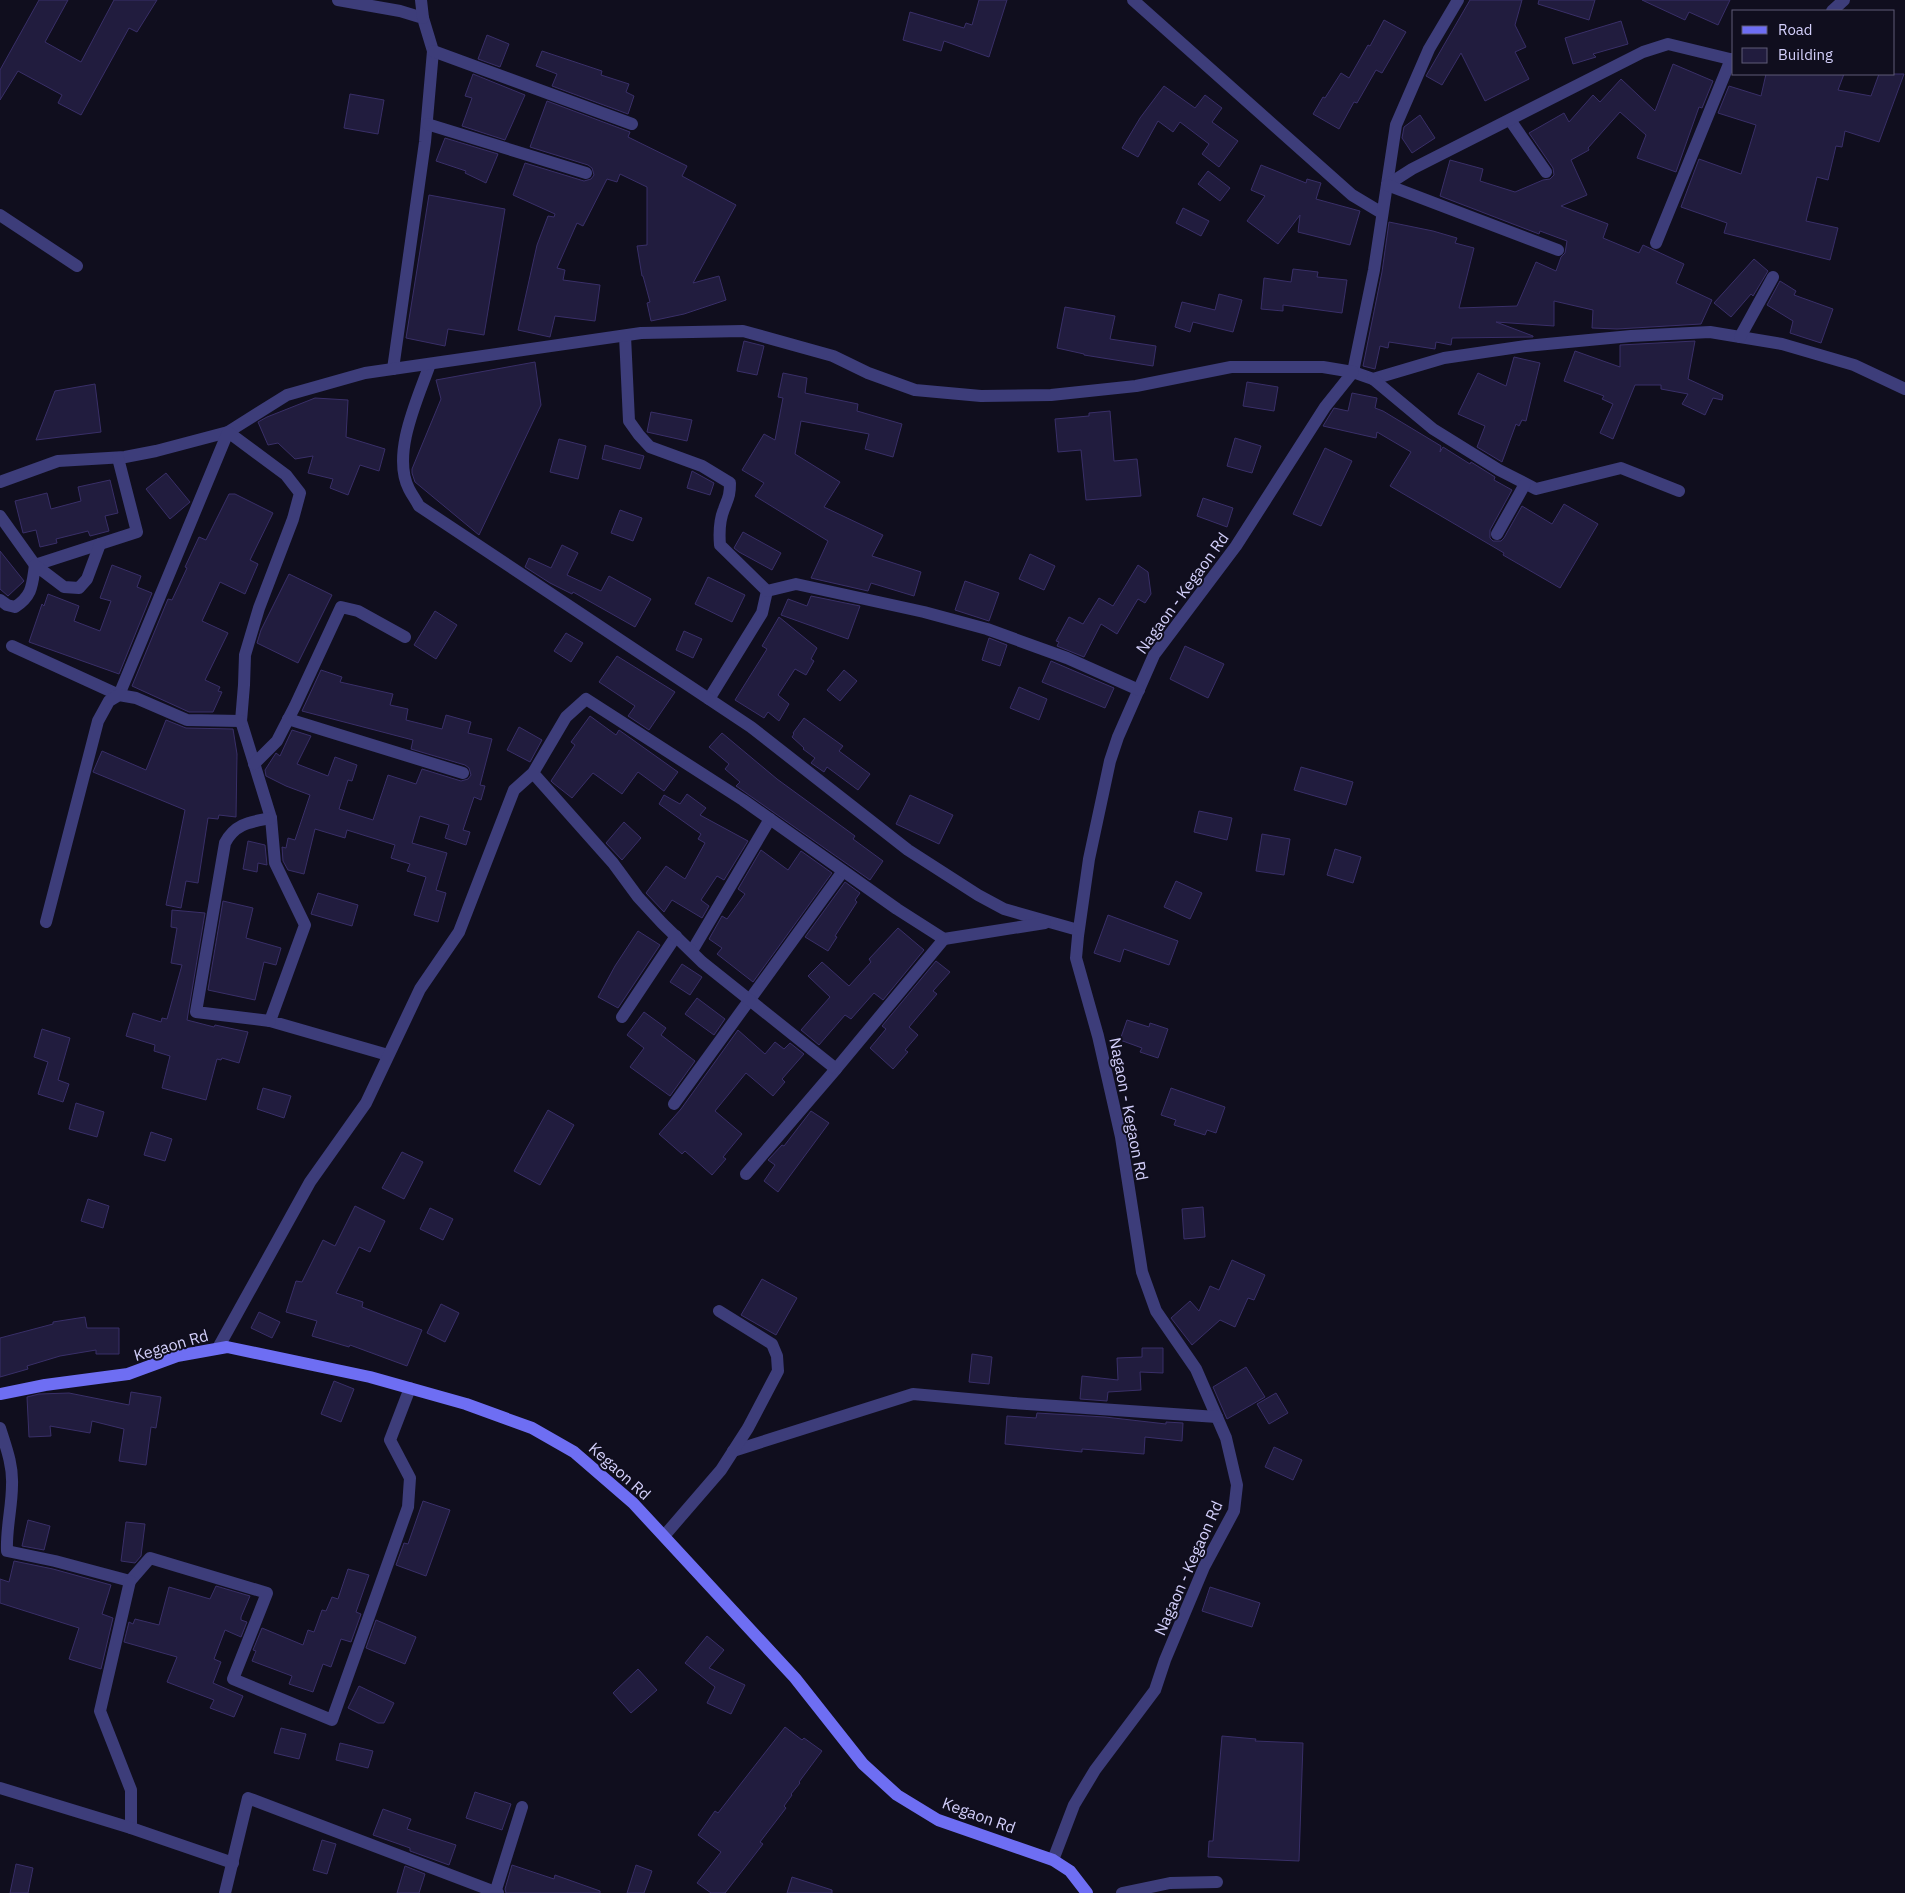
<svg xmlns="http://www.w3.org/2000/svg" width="1905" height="1893" viewBox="0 0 1905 1893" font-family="'IBM Plex Sans',sans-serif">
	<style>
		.building { fill: #211c3e; stroke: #392f68 }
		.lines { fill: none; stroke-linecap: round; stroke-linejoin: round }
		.street { stroke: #3d3d7a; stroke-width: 12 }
		.secondary { stroke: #6e6ef3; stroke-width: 12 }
		.labels { text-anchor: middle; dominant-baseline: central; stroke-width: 4; stroke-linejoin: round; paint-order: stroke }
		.street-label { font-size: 16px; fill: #d3cffb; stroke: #100e1e }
	</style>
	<rect width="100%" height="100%" fill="#100e1e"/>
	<!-- building -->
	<g class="building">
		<path d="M39,0H68L45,42L81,62L114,0H157L137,32L129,28L81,115L58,103L62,95L18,71L0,100V70Z"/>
		<path d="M979,0H1007L989,57L944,41L941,51L903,40L910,12L964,28L966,23L972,25Z"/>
		<path d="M1470,0H1522L1515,25L1526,47L1515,52L1529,79L1485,101L1461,53L1442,85L1426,76Z"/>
		<path d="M1539,0H1595L1589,20L1538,4Z"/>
		<path d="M1642,0H1730L1718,25L1689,12L1685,20Z"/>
		<path d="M1384,20L1406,32L1382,73L1376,70L1357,103L1354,102L1339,129L1313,114L1323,97L1325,98L1341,73L1349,78L1368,45L1370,46Z"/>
		<path d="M1621,21L1628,44L1593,54L1596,57L1573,64L1565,38Z"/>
		<path d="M487,35L509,44L500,67L478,59Z"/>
		<path d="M542,51L602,71L601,75L629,84L626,92L634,96L628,114L552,86L557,74L536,66Z"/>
		<path d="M1673,64L1713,81L1702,108L1699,107L1676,172L1637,158L1646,135L1620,112L1588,148L1589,150L1571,160L1587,195L1561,206L1608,224L1603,238L1639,253L1643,245L1684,264L1676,283L1712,300L1701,324L1617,329L1592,328L1593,310L1554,301V326L1496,322L1533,336V337L1452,338L1451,345L1436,342L1435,349L1389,342L1388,348L1380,346L1375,369L1363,366L1382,272L1389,222L1433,231L1457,238L1455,243L1474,248L1459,308L1517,306L1536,262L1556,271L1561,257L1565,253L1567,241L1540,231L1539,234L1440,196L1450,160L1483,169L1480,181L1515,192L1543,180L1550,179L1554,175L1553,168L1529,133L1564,113L1569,122L1593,95L1600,102L1621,79L1655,111Z"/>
		<path d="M473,74L525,95L505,140L462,126L472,98L465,96Z"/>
		<path d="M1766,74H1844L1838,90L1871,96L1879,74H1904L1879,142L1845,131L1842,147L1836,146L1828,180L1817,177L1806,221L1838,228L1830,260L1724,233L1727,223L1681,207L1699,159L1741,174L1756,125L1718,113L1729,86L1761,96Z"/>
		<path d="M1164,86L1195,108L1205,95L1222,108L1212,122L1238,141L1219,167L1202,154L1209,144L1180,122L1173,132L1158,121L1138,157L1122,148L1140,118Z"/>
		<path d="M350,94L384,100L378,134L344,128Z"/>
		<path d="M547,101L630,132L628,137L687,166L682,176L736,205L693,283L719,276L726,300L684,314L651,321L647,303L650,302L643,276H642L637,246L647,245V187L620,174L617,182L607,179L583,226L577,223L557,268L565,270L563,280L600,285L595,321L555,316L550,337L518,330L537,245L548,216L554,217L555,214L513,195L525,163L584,181L591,179L594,175L592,168L588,165L530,147Z"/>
		<path d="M1420,115L1435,138L1412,153L1402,138L1404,127Z"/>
		<path d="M445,138L498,154L486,183L465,173L466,171L436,161Z"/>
		<path d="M1261,165L1306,183L1307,179L1321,183L1316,199L1360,211L1350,245L1298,232L1300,215L1278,244L1247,221L1265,196L1251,190Z"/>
		<path d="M1208,171L1230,188L1220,201L1198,184Z"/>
		<path d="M429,195L505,209L484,335L448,329L445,346L406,338Z"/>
		<path d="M1183,208L1209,221L1201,236L1176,223Z"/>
		<path d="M1754,259L1768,271L1753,296L1751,294L1731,317L1714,303Z"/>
		<path d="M1293,269L1318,272L1317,277L1347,280L1342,313L1283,305V311L1261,309L1264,278L1291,282Z"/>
		<path d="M1780,281L1796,291L1794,295L1833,309L1821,343L1790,333L1793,321L1767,305Z"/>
		<path d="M1219,294L1242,300L1233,332L1193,322L1190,332L1175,327L1182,302L1215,310Z"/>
		<path d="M1065,307L1115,316L1110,339L1156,346L1153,366L1084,355V354L1057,348Z"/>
		<path d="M744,341L764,346L757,375L737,371Z"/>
		<path d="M1695,341L1688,379L1723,395L1722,400L1713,398L1705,415L1682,404L1688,394L1661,389V385H1635L1613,439L1600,433L1613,404L1602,399L1604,396L1564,381L1575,351L1620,367V345Z"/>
		<path d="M1514,357L1540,363L1526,421L1522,420L1519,426L1516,424L1502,462L1477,447L1485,426L1458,414L1478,373L1506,386Z"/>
		<path d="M535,362L541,405L479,535L415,482L412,473V469L441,399L436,380Z"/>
		<path d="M783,373L807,378L805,393L858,404L857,411L902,424L893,457L865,449L869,434L801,421L795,454L840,482L824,507L883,535L872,556L921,572L914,596L871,583L868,591L811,578L828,541L755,496L764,483L742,470L764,434L775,440L783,398L778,397Z"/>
		<path d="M1247,382L1278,387L1274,411L1243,406Z"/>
		<path d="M95,384L101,432L36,440L55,391Z"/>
		<path d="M1352,393L1377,398L1375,408L1383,411L1441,446L1440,452L1443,447L1470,464L1471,462L1495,477L1494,480L1512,490L1490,530V538L1493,541H1501L1504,538L1522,506L1552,524L1564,504L1598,524L1560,588L1503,555L1504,553L1390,486L1411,452L1377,432L1376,438L1323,426L1334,408L1348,411Z"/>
		<path d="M315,398L348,400L346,437L385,449L379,471L360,465L348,495L330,488L333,479L308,473L313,456L295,459L278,443L268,445L258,422L267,417Z"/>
		<path d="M1110,411L1114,461L1137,459L1141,496L1086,500L1081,450L1058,452L1055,419L1089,416V413Z"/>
		<path d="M651,412L692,420L687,441L647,432Z"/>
		<path d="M1235,438L1261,446L1252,473L1227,466Z"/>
		<path d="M559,439L586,446L578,479L550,472Z"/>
		<path d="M605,445L644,456L640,469L602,459Z"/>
		<path d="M1325,448L1352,461L1321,526L1293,514Z"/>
		<path d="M692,471L714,483L710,495L687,488Z"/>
		<path d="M166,473L190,502L170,519L146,489Z"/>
		<path d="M110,480L118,513L105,516L109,531L90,536L88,531L56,539L57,543L40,547L36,530L23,533L15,501L47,493L51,509L81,501L78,487Z"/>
		<path d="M229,494H235L273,513L250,560L258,564L245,594L220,582L202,621L228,633L205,680L220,687L218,691L222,692L213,712H189L132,686L168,599L172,600L187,568L185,567L199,537L206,540Z"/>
		<path d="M1203,498L1233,508L1227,527L1197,516Z"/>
		<path d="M620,510L642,518L633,541L611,533Z"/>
		<path d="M743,532L781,553L772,570L739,552L734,548Z"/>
		<path d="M562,545L578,553L567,575L601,591L609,576L651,599L635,627L573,592L572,594L550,583L525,567L529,558L551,568Z"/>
		<path d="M0,551L24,581L8,596L0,589Z"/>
		<path d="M1030,554L1055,566L1044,590L1019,579Z"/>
		<path d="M112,565L141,576L137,587L152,593L119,674L29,642L42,604L44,606L48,594L79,606L74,621L100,631L111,601L100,598Z"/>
		<path d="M1138,565L1148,572L1151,594L1145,603L1138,599L1117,634L1101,624L1084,657L1057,646L1059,642L1056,641L1069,617L1083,624L1099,598L1113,606Z"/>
		<path d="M289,574L332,595L298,663L257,643L261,630Z"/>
		<path d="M708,577L745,595L732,622L695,604Z"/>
		<path d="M965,581L999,593L989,621L955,610Z"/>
		<path d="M811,596L860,606L848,639L781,615L788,599L807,606Z"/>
		<path d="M435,611L457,625L436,659L414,645Z"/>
		<path d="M779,617L817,648L811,659L814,661L806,675L795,669L778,695L789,704L779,721L768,712L764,718L735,700L767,649L762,646Z"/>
		<path d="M684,631L702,639L693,658L676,650Z"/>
		<path d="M566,633L583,643L571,662L554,651Z"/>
		<path d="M989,638L1007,645L1000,666L982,660Z"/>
		<path d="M1185,646L1224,664L1208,698L1170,679Z"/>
		<path d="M617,656L675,692L649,730L628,716L635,706L599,682Z"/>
		<path d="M1051,661L1114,688L1105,708L1042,682Z"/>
		<path d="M321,670L342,677L340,682L393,694L390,705L408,709L406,720L442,729L446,715L471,722L468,733L492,739L480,785L485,786L481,800L474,797L463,830L470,832L466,845L445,838L449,825L420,816L412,843L447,853L436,890L446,893L438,922L414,915L426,877L407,871L410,864L391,858L395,845L347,830L345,838L315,829L304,874L288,870L283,861L282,847L286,848L288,838L295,840L310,795L286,786L266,776L265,770L276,753L280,756L292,730L311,736L297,764L328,776L335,757L357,765L352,781L348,780L339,809L373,820L388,775L416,784L422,769L461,781L468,779L471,775L469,768L465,765L411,749L413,740L302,711Z"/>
		<path d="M844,670L857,681L840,701L827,690Z"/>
		<path d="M1019,687L1047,699L1039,720L1010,708Z"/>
		<path d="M590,716L616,735L619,730L678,772L664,791L638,772L622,794L593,773L572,798L553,783L551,781L575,745L571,742Z"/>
		<path d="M804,718L843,746L839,751L870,774L858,790L827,767L824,772L811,763L815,758L803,749L804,748L792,737L794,734L793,733Z"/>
		<path d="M166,720L186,728L233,729L237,754L236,817L219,815L218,819L208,818L198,883L186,881L181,908L166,905L185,810L93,772L102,751L146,770Z"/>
		<path d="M519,727L542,740L530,762L507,750Z"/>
		<path d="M722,733L777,779L855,836L853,839L883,861L870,880L736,786L740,782L725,769L729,764L709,747Z"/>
		<path d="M1301,767L1353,782L1346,805L1294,790Z"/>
		<path d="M687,794L706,808L700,815L748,841L724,880L717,876L701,900L709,906L702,918L672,900L664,912L646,893L666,866L685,879L705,843L698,839L701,834L659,804L664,795L680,804Z"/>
		<path d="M910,795L953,815L939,844L896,824Z"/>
		<path d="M1199,811L1232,818L1227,840L1194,832Z"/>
		<path d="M624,822L641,838L622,860L606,843Z"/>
		<path d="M1262,834L1290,839L1284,875L1256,871Z"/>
		<path d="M248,841L265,845L267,865L258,863L257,872L243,869Z"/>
		<path d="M1335,849L1361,857L1353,883L1327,875Z"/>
		<path d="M761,850L788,870L801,851L832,873L753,982L717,954L722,948L709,939L722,916L727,919L745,894L738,889Z"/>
		<path d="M1176,881L1202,893L1190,919L1164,907Z"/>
		<path d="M845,882L860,893L855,900L857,902L835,936L837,937L828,951L805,937Z"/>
		<path d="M318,893L358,905L352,926L311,914Z"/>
		<path d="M223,901L253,908L246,938L281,948L276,965L264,962L255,1000L208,990Z"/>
		<path d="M172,910L205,913L187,1020L214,1027L215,1025L248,1032L239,1063L222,1058L221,1060L217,1059L206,1100L162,1088L170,1056L154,1051L155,1045L126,1036L133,1013L161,1022L162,1018L167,1019L182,965L171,963L177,928L171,927Z"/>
		<path d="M1108,915L1178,941L1169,965L1124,949L1120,962L1094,953Z"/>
		<path d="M898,928L924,950L883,1000L874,993L851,1019L845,1015L819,1045L801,1030L830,997L808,976L822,962L849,986L871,962L869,959Z"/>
		<path d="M638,931L660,945L618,1008L598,997L615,966Z"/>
		<path d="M936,961L950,972L933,991L937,994L909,1027L918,1035L905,1050L908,1052L893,1069L870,1048L886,1029L882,1026Z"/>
		<path d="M682,964L702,977L690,995L670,982Z"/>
		<path d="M697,998L725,1019L714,1035L685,1014Z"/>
		<path d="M644,1012L666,1028L661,1035L695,1061L670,1096L630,1067L644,1048L627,1035Z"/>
		<path d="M1127,1020L1149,1027L1150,1023L1168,1029L1158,1058L1140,1052L1142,1048L1120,1040Z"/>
		<path d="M42,1029L70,1038L58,1080L69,1084L63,1102L38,1094L48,1062L34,1057Z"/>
		<path d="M738,1030L765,1054L775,1042L784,1049L790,1043L804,1054L782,1079L785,1082L773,1096L746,1073L715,1111L742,1134L723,1157L726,1159L712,1175L685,1151L682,1154L659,1134L681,1109Z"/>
		<path d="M263,1088L291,1096L284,1118L257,1109Z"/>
		<path d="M1171,1088L1225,1107L1216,1133L1207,1130L1205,1135L1174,1125L1176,1120L1161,1115Z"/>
		<path d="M76,1103L104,1112L97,1137L69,1129Z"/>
		<path d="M548,1110L574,1125L540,1185L514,1171Z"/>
		<path d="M811,1111L829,1123L778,1192L764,1181L775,1165L768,1160L782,1145L784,1146Z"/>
		<path d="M151,1132L172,1139L165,1161L144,1155Z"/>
		<path d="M402,1152L423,1162L404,1199L382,1188Z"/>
		<path d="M88,1199L109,1206L103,1228L81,1221Z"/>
		<path d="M355,1206L385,1221L370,1252L359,1247L336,1293L363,1302L362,1307L422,1330L407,1366L350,1345L349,1347L312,1336L317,1321L286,1312L296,1281L302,1282L323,1240L335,1246Z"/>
		<path d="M1203,1207L1205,1237L1184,1239L1182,1209Z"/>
		<path d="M430,1208L453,1219L443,1240L420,1229Z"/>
		<path d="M1232,1260L1265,1275L1254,1300L1248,1298L1235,1327L1220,1320L1192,1345L1171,1318L1190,1301L1199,1311L1210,1286L1219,1290Z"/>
		<path d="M762,1279L797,1298L776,1335L741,1315Z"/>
		<path d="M441,1304L459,1313L445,1342L427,1333Z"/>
		<path d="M259,1312L280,1322L272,1338L251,1328Z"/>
		<path d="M85,1317L87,1328H119V1354H96V1350L60,1356L27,1366L28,1369L0,1377V1338L53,1324V1322Z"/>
		<path d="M1142,1348H1163V1373L1140,1372L1141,1390L1108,1392L1107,1401L1080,1399L1082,1376L1118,1380L1117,1358L1142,1357Z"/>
		<path d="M972,1354L992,1357L989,1384L969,1382Z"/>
		<path d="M1246,1367L1265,1397L1227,1419L1213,1387Z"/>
		<path d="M334,1381L354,1389L341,1422L321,1414Z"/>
		<path d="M131,1392L161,1397L156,1428L151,1427L146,1465L119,1461L124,1429L92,1421L90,1433L50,1426L51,1436L29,1437L27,1397L39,1394L69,1393L129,1405Z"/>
		<path d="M1276,1393L1288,1413L1269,1424L1257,1404Z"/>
		<path d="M1037,1413L1105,1417L1166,1424V1422L1183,1423L1182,1441L1145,1437L1144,1454L1082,1449V1452L1005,1444L1007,1416L1036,1418Z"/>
		<path d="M1274,1447L1302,1460L1293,1480L1265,1467Z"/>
		<path d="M423,1501L450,1510L426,1576L396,1565L404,1543L408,1544Z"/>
		<path d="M28,1520L50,1526L44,1550L22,1546Z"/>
		<path d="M126,1522L145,1524L141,1556L135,1563L121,1561Z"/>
		<path d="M14,1561L53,1569L111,1585L102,1614L113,1618L101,1669L69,1659L79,1628L0,1603V1579L9,1582Z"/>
		<path d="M348,1569L369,1575L356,1612L361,1614L351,1642L341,1639L331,1667L323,1664L313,1692L289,1684L292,1676L252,1661L256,1651L253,1650L262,1628L303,1645L308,1630L314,1632L322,1610L326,1611L332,1597L338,1599Z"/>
		<path d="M216,1586L250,1596L241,1617V1620L247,1622L241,1637L225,1630L214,1659L221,1662L213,1683L243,1696L234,1717L210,1708L214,1700L167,1682L177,1657L124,1642L129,1622L133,1624L135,1619L159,1625L169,1587L210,1599Z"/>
		<path d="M1210,1587L1260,1603L1252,1627L1202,1611Z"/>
		<path d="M376,1620L416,1637L405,1664L366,1648Z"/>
		<path d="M707,1636L724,1650L709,1668L745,1685L731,1714L707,1703L715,1687L685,1663Z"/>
		<path d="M638,1669L657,1690L631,1713L613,1693Z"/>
		<path d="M359,1686L394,1703L384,1723H378L348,1708Z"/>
		<path d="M785,1727L802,1740L804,1738L822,1751L799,1782L800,1783L791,1794L792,1795L784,1806L786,1808L760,1842L763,1844L746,1866L725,1893H711L697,1883L721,1852L698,1835L715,1811L718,1813Z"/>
		<path d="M281,1728L306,1734L299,1759L274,1753Z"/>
		<path d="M1222,1736L1256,1739L1255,1741L1303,1743L1299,1861L1208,1857L1209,1841H1213Z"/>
		<path d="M340,1743L373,1751L368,1768L336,1760Z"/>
		<path d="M475,1792L511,1804L502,1830L466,1818Z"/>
		<path d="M383,1809L411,1819L407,1829L456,1845L449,1865L410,1851V1848L373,1835Z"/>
		<path d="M322,1840L336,1844L327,1874L313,1870Z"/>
		<path d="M16,1864L33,1868L28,1893H10Z"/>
		<path d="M512,1865L554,1879L555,1875L600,1891V1893H506L505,1889Z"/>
		<path d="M636,1865L652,1871L644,1893H627Z"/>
		<path d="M405,1866L425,1874L419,1893H397Z"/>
		<path d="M792,1877L832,1890V1893H787Z"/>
	</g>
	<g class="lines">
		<!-- street -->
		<g class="street">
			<path d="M338,0L400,11L423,18L433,51L425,142L393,369"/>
			<path d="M421,0L423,18"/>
			<path d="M1133,0L1352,195L1382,213"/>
			<path d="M1458,0L1429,49L1396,125L1374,270L1353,372L1373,379L1444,358L1526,346L1631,336L1710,332L1782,344L1854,365L1905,389"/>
			<path d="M1832,11L1844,0"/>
			<path d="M433,51L632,124"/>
			<path d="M1510,120L1546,172"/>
			<path d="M427,124L586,173"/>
			<path d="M1387,185L1412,169L1643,52L1668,44L1734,60"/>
			<path d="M1387,185L1558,250"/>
			<path d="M0,215L77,266"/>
			<path d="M1656,243L1731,59"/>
			<path d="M625,336L629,421L639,435L650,447L702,466L730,483C730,496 728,498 724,509C719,521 719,533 720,545L767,591L762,613L709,699"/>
			<path d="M1740,337L1773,277"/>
			<path d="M430,364C418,398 391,454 409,489C412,495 416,500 419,506L751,727L908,850L978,895L1004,909L1078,930"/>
			<path d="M1373,379L1433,429L1499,470L1536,489L1621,468L1679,491"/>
			<path d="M0,482L58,461L125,457L156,451L228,432L287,395L365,373L641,333L743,331L833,356L868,373L915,390L981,396L1051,395L1136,386L1231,367H1323L1353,372L1325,407L1236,546L1154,655L1118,737L1110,761L1089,859L1078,936L1076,958L1098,1036L1121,1137L1142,1272L1156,1311L1196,1369L1226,1438L1237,1485L1234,1511L1204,1567L1165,1660L1155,1690L1095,1770L1074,1805L1053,1860"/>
			<path d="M0,516L35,565L137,532L118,458"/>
			<path d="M1497,534L1525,484"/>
			<path d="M767,591L796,584L924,612L987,629L1067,658L1139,690"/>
			<path d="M0,600L7,605L15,607C33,595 32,585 35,565L64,587L79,588L87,579L100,544"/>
			<path d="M12,646L119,695L228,432L286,475L300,493L293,519L259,608L245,655L244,685L241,721L271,818L275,863L305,925L270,1021L388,1055"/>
			<path d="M288,719L463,773"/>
			<path d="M254,764L277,741L295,706L341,607L358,611L405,637"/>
			<path d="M46,922L98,721L109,701L119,695L136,698L187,720L241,721"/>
			<path d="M944,939L1045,923"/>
			<path d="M692,951L770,819"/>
			<path d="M622,1017L676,936"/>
			<path d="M270,1021L196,1012L225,843C235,823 251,822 271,818"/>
			<path d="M674,1104L843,871"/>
			<path d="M746,1174L836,1069"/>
			<path d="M218,1348L310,1182L366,1103L420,989L459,932L514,790L533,773L613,863L638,897L662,923L702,962L836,1069L944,939L897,909L743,800L586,699L566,717L533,773"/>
			<path d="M0,1428C6,1447 13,1465 12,1485C12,1507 6,1528 7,1551L55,1561L130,1581L150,1558L267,1593L233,1679L332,1720L408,1507L410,1478L390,1440L410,1388"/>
			<path d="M733,1451L913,1394L1013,1403L1217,1417"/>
			<path d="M664,1536L721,1470L748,1428L778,1371L777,1356L772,1344L719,1311"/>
			<path d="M130,1581L100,1711L131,1790V1828"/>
			<path d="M0,1788L131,1828L233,1863"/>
			<path d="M225,1893L248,1798L498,1893"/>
			<path d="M495,1893L522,1807"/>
			<path d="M1122,1893L1170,1883L1217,1882"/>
		</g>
		<!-- secondary -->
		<path class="secondary" d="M0,1394L45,1385L128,1374L177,1356L227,1347L370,1377L466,1404L532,1428L574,1452L633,1503L795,1678L863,1764L897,1795L938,1820L1053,1860L1070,1871L1087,1893"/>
	</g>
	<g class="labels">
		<!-- street labels -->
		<g class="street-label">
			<text transform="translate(1182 593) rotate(-54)">Nagaon - Kegaon Rd</text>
			<text transform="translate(1129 1109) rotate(79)">Nagaon - Kegaon Rd</text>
			<text transform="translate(171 1345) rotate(-16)">Kegaon Rd</text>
			<text transform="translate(620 1471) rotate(42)">Kegaon Rd</text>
			<text transform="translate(1188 1568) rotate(-66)">Nagaon - Kegaon Rd</text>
			<text transform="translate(979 1815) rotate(20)">Kegaon Rd</text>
		</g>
	</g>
	<!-- legend -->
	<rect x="1732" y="10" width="162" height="65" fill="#100e1e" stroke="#5e5b76"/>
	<rect x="1742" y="26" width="25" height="8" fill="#6e6ef3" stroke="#5e5b76"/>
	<text x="1778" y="35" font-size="15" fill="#d3cffb">Road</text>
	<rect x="1742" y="48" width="25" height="15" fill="#211c3e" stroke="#5e5b76"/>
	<text x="1778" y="60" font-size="15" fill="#d3cffb">Building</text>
</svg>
